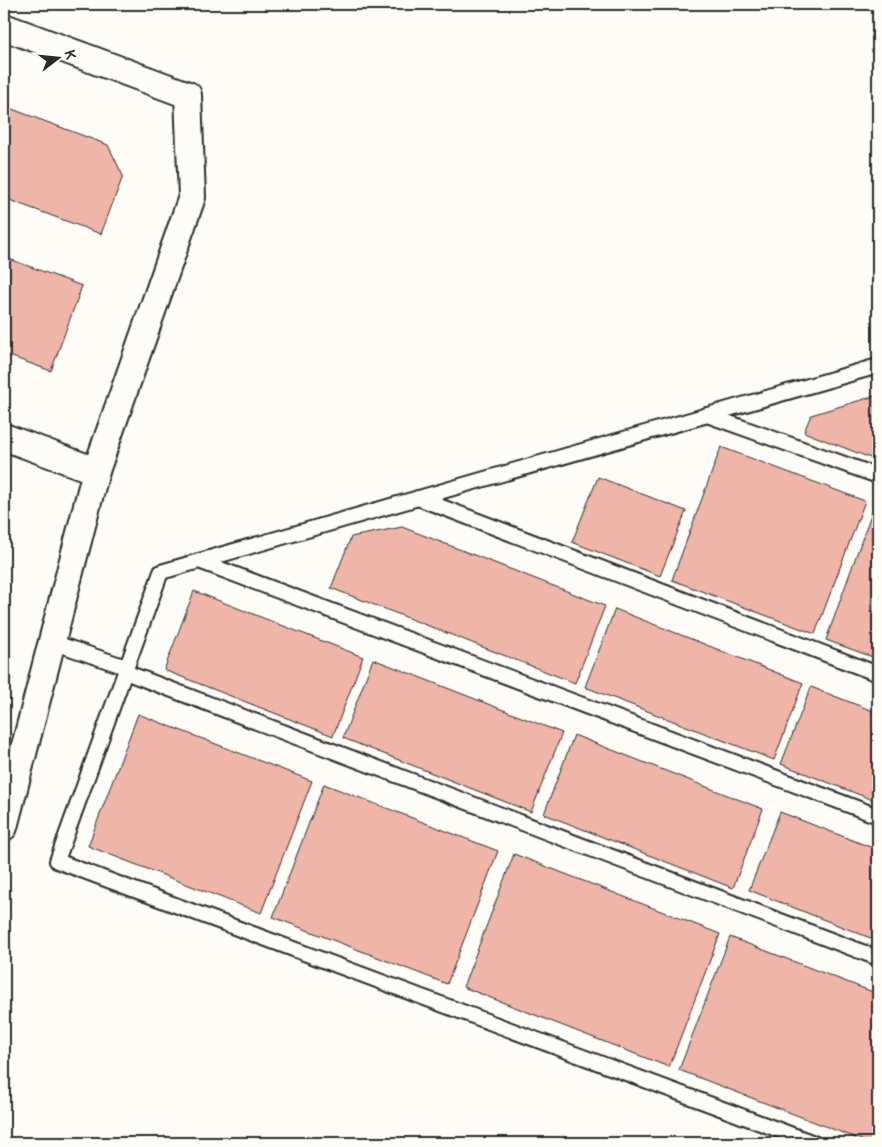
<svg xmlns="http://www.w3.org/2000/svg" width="882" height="1147" viewBox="0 0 882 1147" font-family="Pangolin,sans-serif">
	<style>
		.building { fill: #efb5a8; stroke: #2b2b2b }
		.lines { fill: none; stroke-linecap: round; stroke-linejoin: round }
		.service-casing { stroke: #2b2b2b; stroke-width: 18 }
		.minor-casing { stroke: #2b2b2b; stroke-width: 30 }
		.service { stroke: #fdfcf7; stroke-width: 14 }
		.minor { stroke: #fdfcf7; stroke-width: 26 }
	</style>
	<rect width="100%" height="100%" fill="#fdfcf7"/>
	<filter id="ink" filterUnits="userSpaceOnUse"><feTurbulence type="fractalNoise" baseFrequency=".02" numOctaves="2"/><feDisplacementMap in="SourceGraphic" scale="10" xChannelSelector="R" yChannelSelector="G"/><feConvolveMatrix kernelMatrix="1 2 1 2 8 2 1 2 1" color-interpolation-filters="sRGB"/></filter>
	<g filter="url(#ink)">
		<!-- building -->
		<g class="building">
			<path d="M4,106L108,145L123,176L101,234L4,198Z"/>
			<path d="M4,257L82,286L51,371L4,354Z"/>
			<path d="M878,395V461L804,432L811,415Z"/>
			<path d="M721,447L865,501L815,634L672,580Z"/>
			<path d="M598,477L686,511L660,576L572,542Z"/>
			<path d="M874,506L878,508V659L826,640Z"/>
			<path d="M402,527L605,606L575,683L331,588L351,537Z"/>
			<path d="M194,591L363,657L333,736L164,670Z"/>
			<path d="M615,609L803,683L774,760L585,687Z"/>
			<path d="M373,659L562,733L531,812L343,738Z"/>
			<path d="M811,687L878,713V802L781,764Z"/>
			<path d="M138,714L312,781L261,913L88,846Z"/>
			<path d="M574,735L763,809L733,888L544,814Z"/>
			<path d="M324,784L498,851L447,984L273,917Z"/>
			<path d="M780,812L878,850V941L749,890Z"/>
			<path d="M514,854L720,934L669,1067L463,987Z"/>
			<path d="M730,937L878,994V1143H869L679,1070Z"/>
		</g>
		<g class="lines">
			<!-- service casing -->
			<g class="service-casing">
				<g id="service">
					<path d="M707,415L878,476"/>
					<path d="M418,498L878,674"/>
					<path d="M199,561L878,816"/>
					<path d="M52,642L126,667"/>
					<path d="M125,672L878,958"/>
					<path d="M814,1143L57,861L161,572L878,366"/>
				</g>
			</g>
			<!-- minor casing -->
			<g class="minor-casing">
				<g id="minor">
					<path d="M4,27L188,95L192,197L96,471L4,827"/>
					<path d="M4,437L96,471"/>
				</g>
			</g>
			<!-- service -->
			<use href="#service" class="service"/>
			<!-- minor -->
			<use href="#minor" class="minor"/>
		</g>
	</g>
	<!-- margin -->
	<rect width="882" height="1147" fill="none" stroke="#fdfcf7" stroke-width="20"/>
	<rect x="10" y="10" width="862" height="1127" fill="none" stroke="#2b2b2b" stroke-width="2" filter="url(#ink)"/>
	<!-- north arrow -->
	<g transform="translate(58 58) rotate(74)" stroke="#fdfcf7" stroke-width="4" paint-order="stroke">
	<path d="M0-4L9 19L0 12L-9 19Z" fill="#2b2b2b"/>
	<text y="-8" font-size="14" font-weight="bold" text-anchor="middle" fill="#2b2b2b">K</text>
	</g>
</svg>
